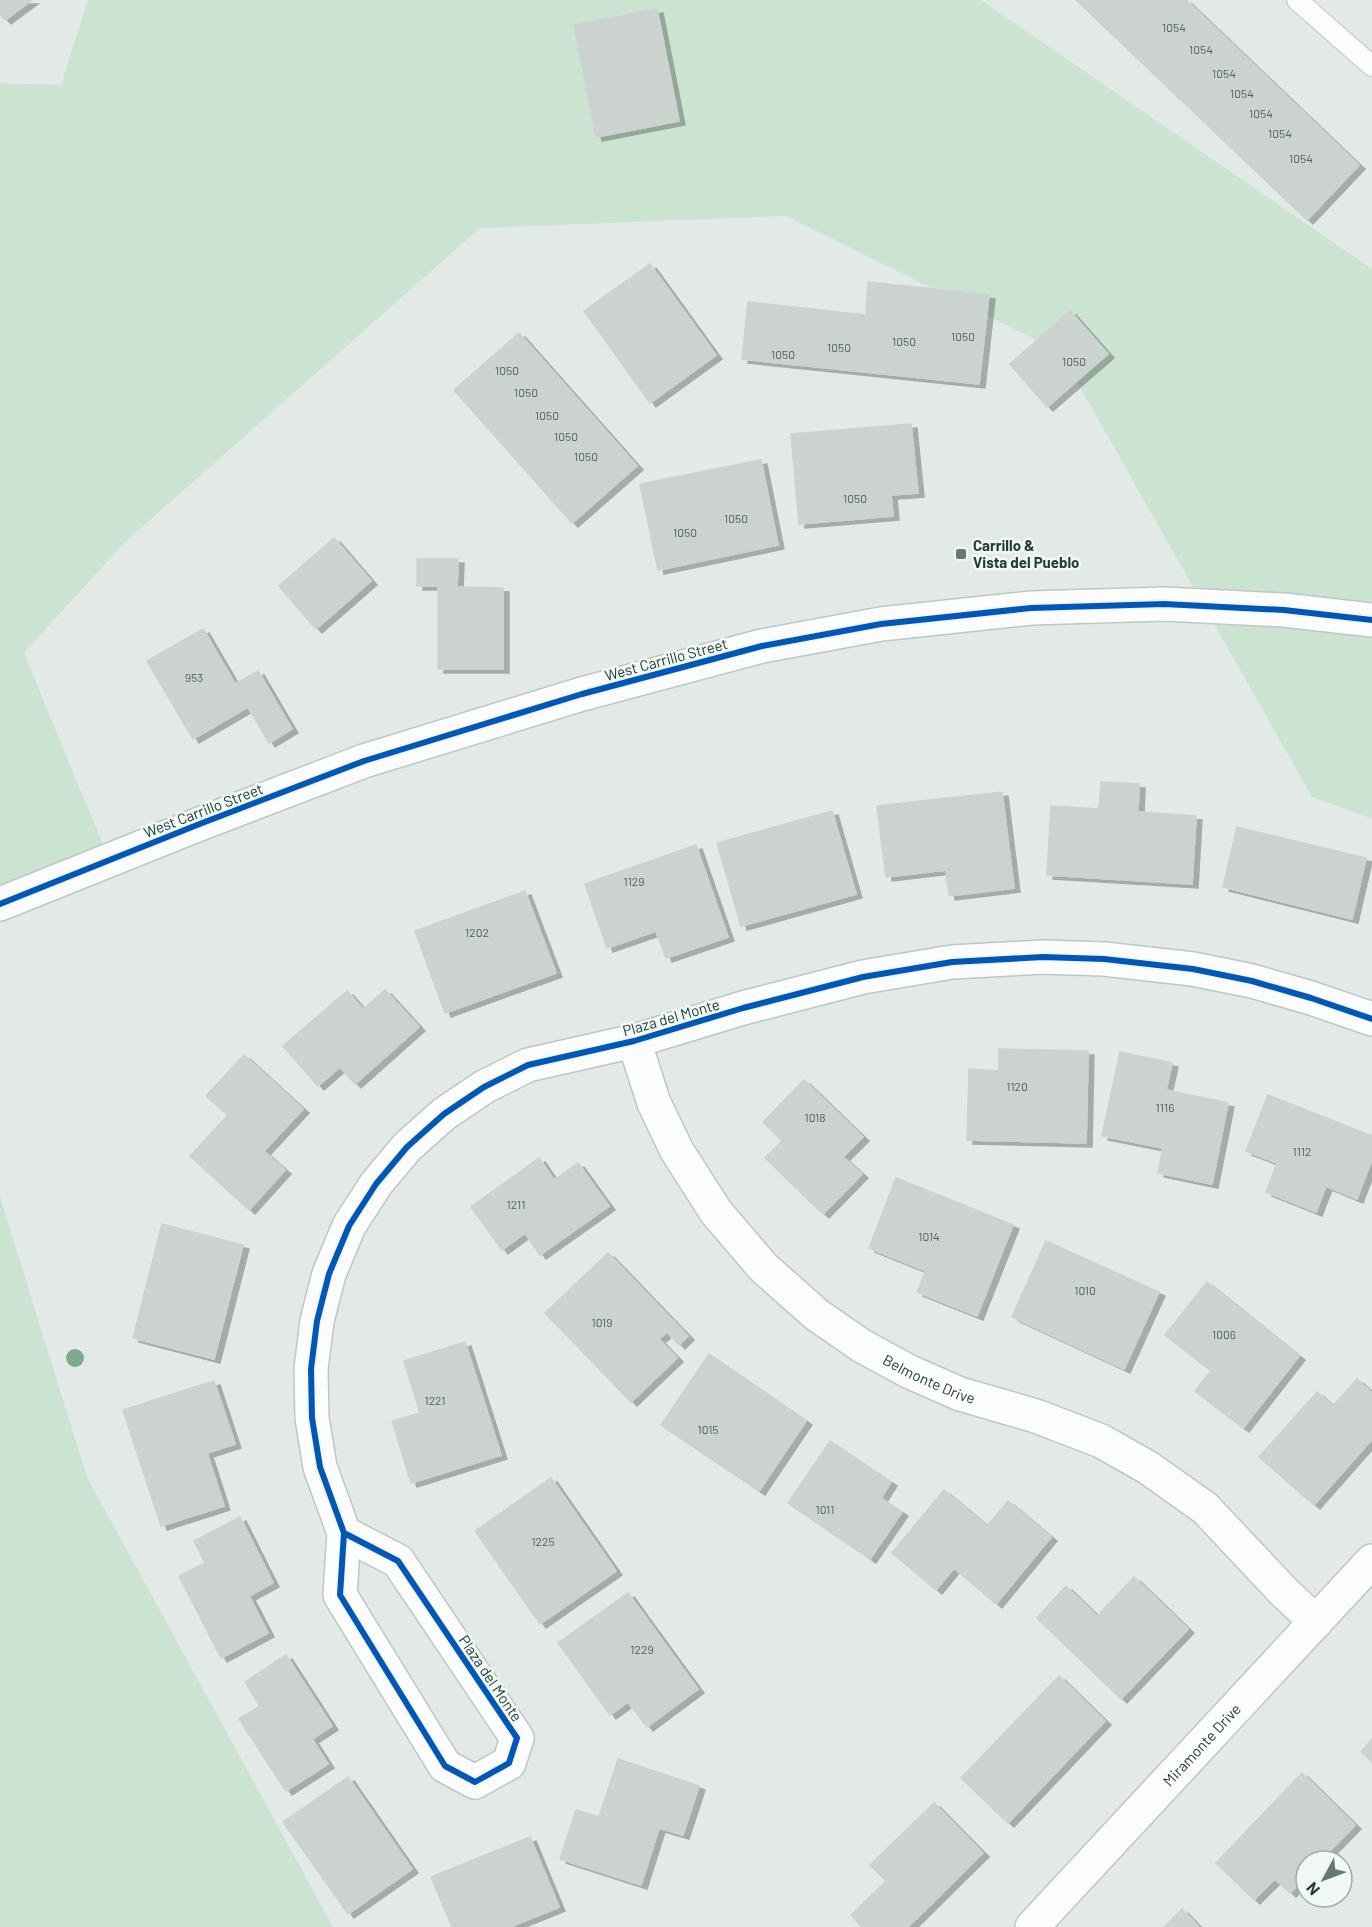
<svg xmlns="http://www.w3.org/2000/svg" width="1372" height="1927" viewBox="0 0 1372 1927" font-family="Barlow,sans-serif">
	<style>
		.green { fill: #cbe4d2 }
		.building { fill: #ccd2cf; stroke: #cbd2cf; stroke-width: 1.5; filter: url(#shadow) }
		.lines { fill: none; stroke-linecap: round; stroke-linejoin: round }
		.service-casing { stroke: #c0c6c3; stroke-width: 22 }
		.minor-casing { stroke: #c0c6c3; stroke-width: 36 }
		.secondary-casing { stroke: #bfc7c4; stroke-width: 36 }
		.service { stroke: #fbfcfb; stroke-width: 20 }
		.minor { stroke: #fbfcfb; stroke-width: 33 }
		.secondary { stroke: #fbfcfb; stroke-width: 33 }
		.cycleway-casing { stroke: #f1f8f5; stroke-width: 10 }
		.cycleway { stroke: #0057b8; stroke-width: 6 }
		.tree { fill: #7caa8d }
		.poi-dot { fill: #647a73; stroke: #f1f8f5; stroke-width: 2 }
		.labels { text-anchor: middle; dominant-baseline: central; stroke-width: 5; stroke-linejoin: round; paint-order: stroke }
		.number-label { font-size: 12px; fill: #4c645c }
		.poi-label { font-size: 15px; font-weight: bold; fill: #203e35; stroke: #f1f8f5; text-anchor: start }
		.street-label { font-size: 15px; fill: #203e35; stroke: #f1f8f5 }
	</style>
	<defs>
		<filter id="shadow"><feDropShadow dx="6" dy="4" stdDeviation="0" flood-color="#0004"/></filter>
	</defs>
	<rect width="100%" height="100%" fill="#e3e9e6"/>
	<!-- green -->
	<g class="green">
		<path d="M88,0H981L1372,269V819L1312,797L1060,352L786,216L480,228L124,543L24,653L109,859L0,908V83L61,85Z"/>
		<path d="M0,1197L87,1477L333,1927H0Z"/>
	</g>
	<!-- building -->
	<g class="building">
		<path d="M0,0H32L5,20L0,14Z"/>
		<path d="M1076,0H1186L1359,165L1307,220Z"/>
		<path d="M657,9L679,121L596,137L574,25Z"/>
		<path d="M650,264L716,355L650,403L584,311Z"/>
		<path d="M868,282L989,295L979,384L742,359L748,302L866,315Z"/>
		<path d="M1070,311L1108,354L1047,407L1010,364Z"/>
		<path d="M519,333L637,466L572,523L454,390Z"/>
		<path d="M911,424L918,493L891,495L893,516L799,524L791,434Z"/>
		<path d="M761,460L778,545L658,570L640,484Z"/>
		<path d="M334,538L371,581L316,629L279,586Z"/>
		<path d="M417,559H458L457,587L503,588V669H438V586H417Z"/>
		<path d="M203,629L235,684L258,671L292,729L269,743L248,707L193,739L147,661Z"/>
		<path d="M1101,782L1139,784L1138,812L1196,816L1192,884L1047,875L1051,806L1099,809Z"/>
		<path d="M1002,792L1014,888L949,896L946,870L886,877L877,806Z"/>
		<path d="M832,811L856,894L741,926L717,843Z"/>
		<path d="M1237,827L1366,858L1352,919L1223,887Z"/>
		<path d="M696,845L728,937L666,958L656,931L607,948L585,884Z"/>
		<path d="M525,891L556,973L445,1013L415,931Z"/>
		<path d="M385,990L419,1027L355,1084L340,1067L318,1086L283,1046L347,991L363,1009Z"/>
		<path d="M999,1049L1088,1051L1086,1143L967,1140L969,1069L999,1071Z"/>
		<path d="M1120,1052L1172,1063L1166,1090L1228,1103L1212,1184L1158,1173L1163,1148L1102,1136Z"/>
		<path d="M244,1055L303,1109L264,1151L285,1170L249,1210L190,1156L228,1115L206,1096Z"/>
		<path d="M804,1080L863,1137L843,1157L862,1174L823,1214L765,1158L782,1141L763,1122Z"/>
		<path d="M1268,1095L1372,1136V1159L1357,1199L1326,1186L1316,1212L1266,1192L1277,1163L1246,1151Z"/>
		<path d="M539,1158L554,1180L578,1163L609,1206L540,1255L525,1233L502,1250L471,1207Z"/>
		<path d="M896,1178L1013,1225L977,1316L917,1292L926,1271L869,1248Z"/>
		<path d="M162,1224L243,1245L214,1359L133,1338Z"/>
		<path d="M1046,1241L1159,1292L1124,1369L1012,1317Z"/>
		<path d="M608,1253L688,1336L679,1345L667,1332L659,1339L677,1358L631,1402L545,1313Z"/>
		<path d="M1207,1282L1299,1356L1243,1428L1195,1391L1211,1371L1165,1335Z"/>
		<path d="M465,1342L501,1455L411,1483L392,1421L420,1413L404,1361Z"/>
		<path d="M709,1354L806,1421L759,1491L661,1425Z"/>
		<path d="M1357,1379L1372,1393V1439L1314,1505L1259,1457L1317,1392L1333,1406Z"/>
		<path d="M214,1381L235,1444L207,1453L224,1506L161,1526L123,1410Z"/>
		<path d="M830,1441L891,1482L881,1498L902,1512L870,1559L788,1503Z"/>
		<path d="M551,1478L616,1571L540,1624L475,1531Z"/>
		<path d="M944,1490L987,1526L1008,1501L1051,1537L996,1604L954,1568L936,1590L892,1553Z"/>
		<path d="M240,1517L273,1583L249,1596L268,1633L221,1658L179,1576L205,1563L194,1541Z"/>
		<path d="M1134,1577L1188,1629L1121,1699L1037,1618L1066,1586L1097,1616Z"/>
		<path d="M628,1593L698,1689L647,1727L628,1702L610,1715L558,1643Z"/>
		<path d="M286,1655L332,1726L312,1739L328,1764L286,1791L239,1719L260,1706L245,1682Z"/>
		<path d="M1059,1676L1105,1721L1008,1823L961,1778Z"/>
		<path d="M1372,1739V1762L1361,1752Z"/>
		<path d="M618,1759L699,1786L683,1835L659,1828L641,1885L560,1859L576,1810L599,1817Z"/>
		<path d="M1302,1773L1355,1825L1320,1861H1306V1876L1290,1893L1275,1879L1254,1900L1216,1863Z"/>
		<path d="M348,1777L412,1869L348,1914L283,1822Z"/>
		<path d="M934,1803L983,1853L908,1927H862L851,1915L886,1881L870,1865Z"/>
		<path d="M530,1837L559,1907L510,1927H452L431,1877Z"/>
		<path d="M1182,1909L1199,1927H1164Z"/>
	</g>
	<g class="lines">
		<!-- service casing -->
		<g class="service-casing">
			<path id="service" d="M1297,0L1372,66"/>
		</g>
		<!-- minor casing -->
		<g class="minor-casing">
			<g id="minor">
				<path id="s1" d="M634,1041L654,1103L677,1151L716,1212L763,1267L817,1315L862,1346L910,1372L960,1394L1036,1416L1101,1441L1147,1467L1205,1508L1283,1591L1316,1622"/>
				<path d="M344,1533L398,1561L517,1738L509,1763L475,1782L445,1766L340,1595L344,1533L320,1467L312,1418L311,1369L317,1321L329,1274L349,1226L376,1184L407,1147L444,1114L484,1087L528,1065L634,1041L743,1008L863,977L952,962L1043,957L1104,959L1193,969L1252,981L1311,998L1372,1019"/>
				<path id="s2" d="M1032,1927L1372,1561"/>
			</g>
		</g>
		<!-- secondary casing -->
		<g class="secondary-casing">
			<path id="secondary" d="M0,904L197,825L364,761L582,694L762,646L881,624L1031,608L1164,604L1284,610L1372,620"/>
		</g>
		<!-- service -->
		<use href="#service" class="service"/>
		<!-- minor -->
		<use href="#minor" class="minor"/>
		<!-- secondary -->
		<use href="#secondary" class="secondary"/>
		<!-- cycleway casing -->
		<g class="cycleway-casing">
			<g id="cycleway">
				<path d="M0,904L197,825L364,761L582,694L762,646L881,624L1031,608L1164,604L1284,610L1372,620"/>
				<path d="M344,1533L398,1561L517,1738L509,1763L475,1782L445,1766L340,1595L344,1533L320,1467L312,1418L311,1369L317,1321L329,1274L349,1226L376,1184L407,1147L444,1114L484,1087L528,1065L634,1041L743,1008L863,977L952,962L1043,957L1104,959L1193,969L1252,981L1311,998L1372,1019"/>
			</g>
		</g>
		<!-- cycleway -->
		<use href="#cycleway" class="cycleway"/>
	</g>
	<!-- trees -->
	<circle class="tree" cx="75" cy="1358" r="9"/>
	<!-- markers -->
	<rect class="poi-dot" x="955" y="548" width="12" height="12" rx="3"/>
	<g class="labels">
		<!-- number labels -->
		<g class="number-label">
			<text x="1174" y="27">1054</text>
			<text x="1201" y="49">1054</text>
			<text x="1224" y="73">1054</text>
			<text x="1242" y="93">1054</text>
			<text x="1261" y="113">1054</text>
			<text x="1280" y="133">1054</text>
			<text x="1301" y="158">1054</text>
			<text x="963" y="336">1050</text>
			<text x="904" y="341">1050</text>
			<text x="839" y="347">1050</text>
			<text x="783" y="354">1050</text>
			<text x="1074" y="361">1050</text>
			<text x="507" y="370">1050</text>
			<text x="526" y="392">1050</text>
			<text x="547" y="415">1050</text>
			<text x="566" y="436">1050</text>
			<text x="586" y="456">1050</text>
			<text x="855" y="498">1050</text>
			<text x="736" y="518">1050</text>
			<text x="685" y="532">1050</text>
			<text x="194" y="677">953</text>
			<text x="634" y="881">1129</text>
			<text x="477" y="932">1202</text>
			<text x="1017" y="1086">1120</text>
			<text x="1165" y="1107">1116</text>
			<text x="815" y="1117">1018</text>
			<text x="1302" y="1151">1112</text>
			<text x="516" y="1204">1211</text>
			<text x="929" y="1236">1014</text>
			<text x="1085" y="1290">1010</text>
			<text x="602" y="1322">1019</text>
			<text x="1224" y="1334">1006</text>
			<text x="435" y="1400">1221</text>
			<text x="708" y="1429">1015</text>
			<text x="825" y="1509">1011</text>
			<text x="543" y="1541">1225</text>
			<text x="642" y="1649">1229</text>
		</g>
		<!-- poi labels -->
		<g class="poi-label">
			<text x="973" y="545">Carrillo &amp;<tspan x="973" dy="17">Vista del Pueblo</tspan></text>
		</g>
		<!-- street labels -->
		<g class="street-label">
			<text transform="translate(666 659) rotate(-15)">West Carrillo Street</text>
			<text transform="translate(203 810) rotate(-21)">West Carrillo Street</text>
			<text transform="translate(671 1017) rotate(-16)">Plaza del Monte</text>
			<text stroke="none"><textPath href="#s1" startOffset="465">Belmonte Drive</textPath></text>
			<text transform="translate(491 1678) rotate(56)">Plaza del Monte</text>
			<text stroke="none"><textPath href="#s2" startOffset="249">Miramonte Drive</textPath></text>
		</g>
	</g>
	<!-- north arrow -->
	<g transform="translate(1324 1879) rotate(229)"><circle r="28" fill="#f1f8f5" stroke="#9daea8" stroke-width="1.5"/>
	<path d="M0-4.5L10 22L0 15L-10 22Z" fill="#647a73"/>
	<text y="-9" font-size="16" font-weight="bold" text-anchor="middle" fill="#203e35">N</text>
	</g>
</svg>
